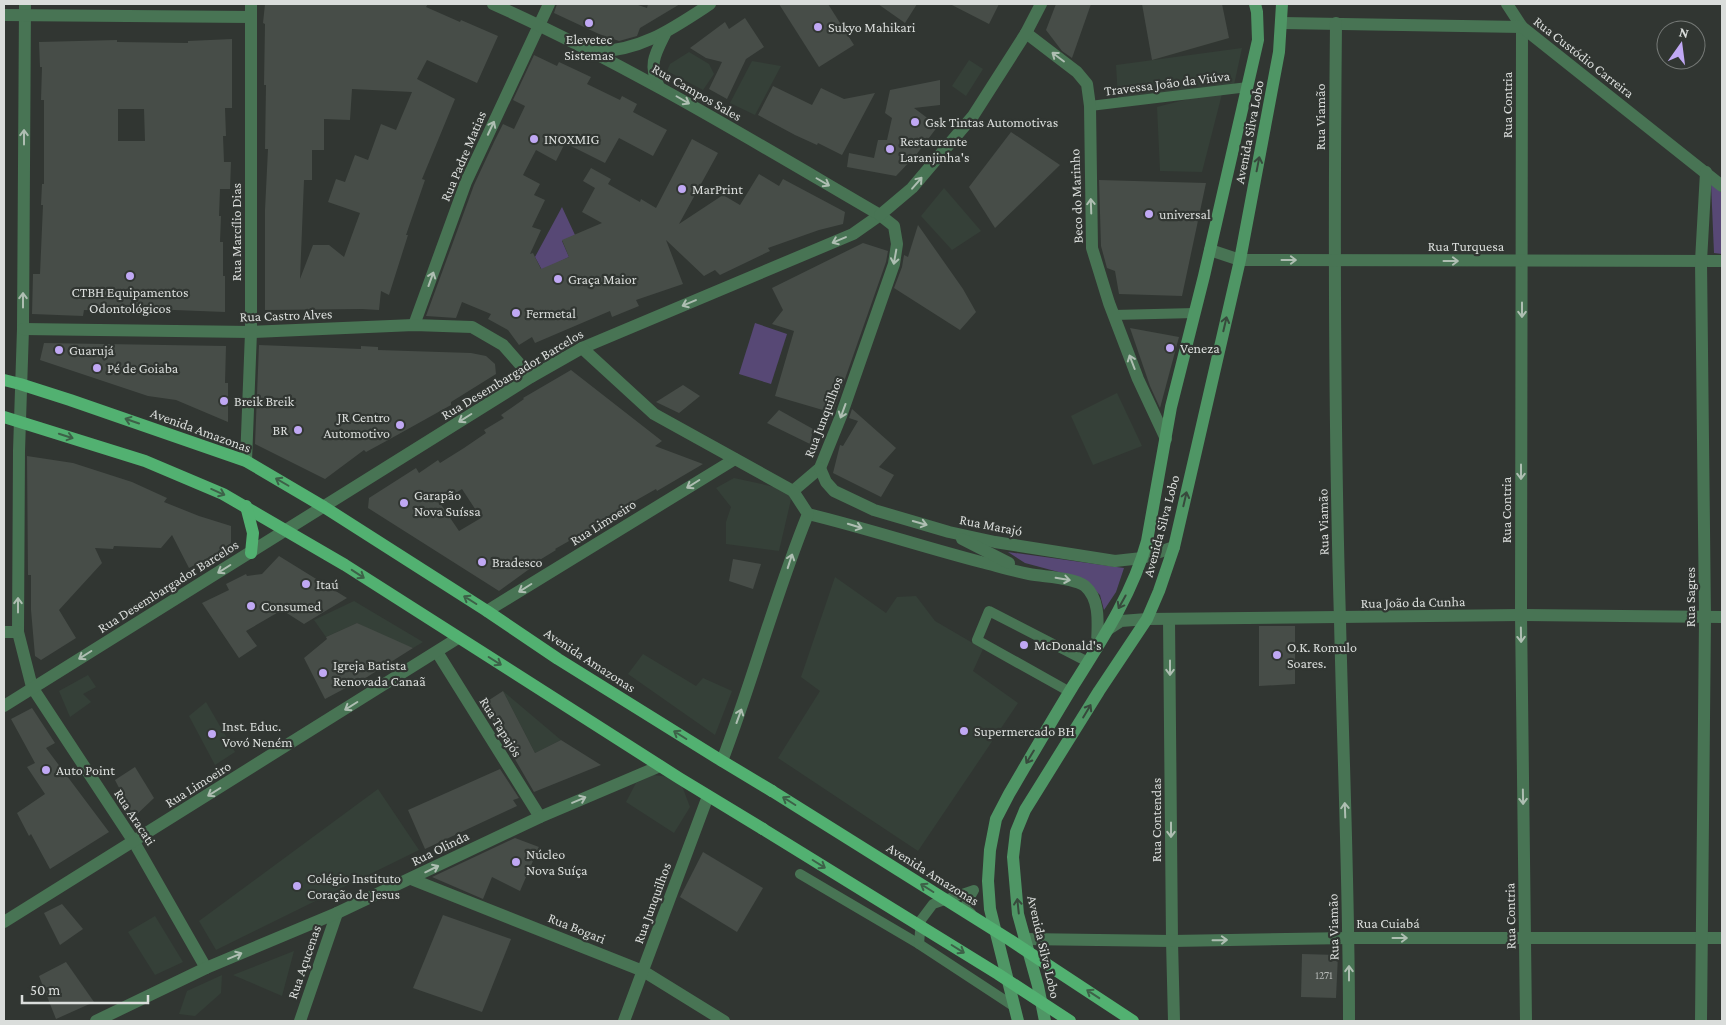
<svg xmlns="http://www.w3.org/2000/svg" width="1726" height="1025" viewBox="0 0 1726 1025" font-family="'Crimson Pro',serif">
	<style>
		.built { fill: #354038 }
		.green { fill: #574875 }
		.building { fill: #474d48; fill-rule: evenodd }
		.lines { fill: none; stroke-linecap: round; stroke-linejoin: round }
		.service { stroke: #487454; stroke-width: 10 }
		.minor { stroke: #487454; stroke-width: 12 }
		.tertiary { stroke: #487454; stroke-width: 12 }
		.secondary { stroke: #4f9665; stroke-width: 12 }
		.primary { stroke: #52b171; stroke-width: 12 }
		.primary-bridge { stroke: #52b171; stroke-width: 12 }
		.oneway { stroke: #aebeb2 }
		.oneway2 { stroke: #37493c }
		.oneway3 { stroke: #3d6148 }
		.poi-dot { fill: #c0a8f4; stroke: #313632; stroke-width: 2 }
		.labels { text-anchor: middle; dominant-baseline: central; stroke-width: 4.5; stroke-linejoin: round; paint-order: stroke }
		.number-label { font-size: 11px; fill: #b5b9b6 }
		.poi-label { font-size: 14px; fill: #dadddb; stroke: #313632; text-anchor: start }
		.street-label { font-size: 14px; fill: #dadddb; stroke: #313632 }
	</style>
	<rect width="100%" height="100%" fill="#313632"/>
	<!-- built -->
	<g class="built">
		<path d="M1242,48L1234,85L1118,98L1116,65Z"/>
		<path d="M689,52L709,64L714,74L703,90L667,71L670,64Z"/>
		<path d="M969,60L983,69L966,96L952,86Z"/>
		<path d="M752,61L781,66L755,115L730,103Z"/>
		<path d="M1223,90L1202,172L1160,171L1157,107Z"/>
		<path d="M944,188L981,231L952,250L921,216Z"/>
		<path d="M1117,393L1142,446L1093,465L1071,416Z"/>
		<path d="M734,478L793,491L779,551L726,544V522L731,507L716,488Z"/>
		<path d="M835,577L886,613L897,597L916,596L935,621L983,649L973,671L1018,703L918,851L778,758L820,691L801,677Z"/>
		<path d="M354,601L423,642L413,648L391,640L357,623L326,637L314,620Z"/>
		<path d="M643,654L696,686L703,678L732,691L715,735L628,674Z"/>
		<path d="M88,675L96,687L83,694L91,702L70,717L59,691Z"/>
		<path d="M503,691L561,740L535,753Z"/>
		<path d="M206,702L235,752L215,765L189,716Z"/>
		<path d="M653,775L679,778L690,807L674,833L626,802L636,783Z"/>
		<path d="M378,789L419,850L216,950L199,921Z"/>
		<path d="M155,916L183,962L155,975L128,932Z"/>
		<path d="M294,951L282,996L233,975Z"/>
		<path d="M222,975L221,993L195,1016L179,1014L187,991Z"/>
	</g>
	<!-- green -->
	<g class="green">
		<path d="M1711,183L1722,193V254L1714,253Z"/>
		<path d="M562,207L575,235L562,241L569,257L542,270L535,257Z"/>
		<path d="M755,323L787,334L771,384L739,374Z"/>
		<path d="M1008,552L1124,568L1116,592L1104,610L1100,595L1093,588L1066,574L1025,563Z"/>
	</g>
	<!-- building -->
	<g class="building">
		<path d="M265,4H428L426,7L460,22L461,20L498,36L477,83L427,60L417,79L455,99L422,179L425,180L406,235H408L389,295L381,291L379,310L362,309L265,310V210L268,149H265L266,85H264L265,24L263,23ZM352,89L412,92L396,130L381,124L368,160L355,155L345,182L336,179L328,202L360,213L344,257L329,245H313L300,279L304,180H312V150H324V119L350,120Z"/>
		<path d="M557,4H635L647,8L648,4H680L640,28L637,36L619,41L599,34L554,13Z"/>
		<path d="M779,4H828L854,45L819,67Z"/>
		<path d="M878,4H917L905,23Z"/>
		<path d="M950,4H999L989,24Z"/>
		<path d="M1056,4H1091L1072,58L1062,51L1046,30Z"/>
		<path d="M1142,4H1222L1229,38L1152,60Z"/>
		<path d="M745,18L764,47L746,59L727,99L709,89L722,62L706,58L690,48L725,22L729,29Z"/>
		<path d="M232,39V108H225L226,136H223L224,162H231L230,189H220L219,216H221L220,242H223V276H225V312L149,309V306L111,305V311L84,310L83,316L32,314L33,274H40L43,205H41L42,184H44V100H41L42,67H40L39,42L117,40V42L188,43V41ZM118,109H144L145,141H118Z"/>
		<path d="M534,55L557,66L559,62L591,77L587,84L620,100L622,96L637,104L633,112L667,130L653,156L619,138L605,163L565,143L556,161L536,150L523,175L540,184L534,195L545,200L532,227L541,230L530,254L533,253L541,269L569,257L562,240L602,223L582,212L595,188L583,181L591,168L611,179L608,184L640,202L641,199L656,208L692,139L718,153L679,224L723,195L740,205L759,174L779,186L783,179L845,212L843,224L819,230L768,248L770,251L720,275L715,270L704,276L666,240L683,284L636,300L639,306L612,317L610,311L535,343L532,337L519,345L508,330L488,319L491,314L462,302L456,318L426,316L474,185L494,142L503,124L514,129L525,106L513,100Z"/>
		<path d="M940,80V105L914,108L938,126L916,155L896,176L847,167L849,153L874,158L878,140H887L892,118L885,113L890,90Z"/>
		<path d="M773,86L812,105L821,88L844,99L875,93L842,155L818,143L817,145L795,135L758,115Z"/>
		<path d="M1011,132L1060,165L995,228L969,187Z"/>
		<path d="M1099,180L1206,183L1182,296L1119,294L1115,271L1107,268L1101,246Z"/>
		<path d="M918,225L963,289L976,312L960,330L894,288L902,267L904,255L908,257Z"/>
		<path d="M863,243L888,251L886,262L833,413L775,396L794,331L772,324L783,310L772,288Z"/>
		<path d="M1130,328L1179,337L1160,408L1150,386Z"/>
		<path d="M44,343L226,346L225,383H228V422L176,400L148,396L40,360Z"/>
		<path d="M259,345L361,349V346L378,347V350L471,353L486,356L495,364L496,374L451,402V405L390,439L366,452L364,450L325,479L255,444Z"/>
		<path d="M571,370L662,441L655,446L703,464L657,491L656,489L598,522L599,524L555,549L556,550L538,561L539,562L499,591L368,508L369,498L416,468L419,473L438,460L440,463L464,448L486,433L484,430L504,418L501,415L524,399L523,398ZM462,489L481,518L459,531L440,503Z"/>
		<path d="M683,385L700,396L679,413L656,402Z"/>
		<path d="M852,409L896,448L879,467L894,475L881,497L833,473L840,445L843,446L858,421L849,418Z"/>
		<path d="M779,410L813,429L810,444L767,423Z"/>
		<path d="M27,456L73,463L132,482L167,498L164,502L199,516L231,526V543L221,551L189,568L172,535L161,548L114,546L113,549L95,548L102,563L59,610L76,638L41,660L35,656L31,610V575H28Z"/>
		<path d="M279,556L347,598L304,624L282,610L246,631L257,646L239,658L202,603L229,590L226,584L246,574L247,576L262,574Z"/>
		<path d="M733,559L761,564L753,589L729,581Z"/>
		<path d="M357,623L413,648L356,684L355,683L325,699L304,658L327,639L326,637Z"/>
		<path d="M1259,626H1295V684L1259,686Z"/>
		<path d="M503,691L535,753L561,740L601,765L534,792L483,704Z"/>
		<path d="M32,708L55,743L46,748L109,832L50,869L31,834L29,836L17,813L45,794L27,767L35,763L11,719Z"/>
		<path d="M135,767L154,798L134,817L115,780Z"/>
		<path d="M500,769L519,798L513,800L517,806L425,849L408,810Z"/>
		<path d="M515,838L539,847L520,891L492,877L483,899L432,877Z"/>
		<path d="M703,852L763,888L737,932L680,897Z"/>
		<path d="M62,904L83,929L60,945L44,913Z"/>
		<path d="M443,915L511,939L482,1012L413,988Z"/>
		<path d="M1302,954L1338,955L1336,998L1301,997Z"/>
		<path d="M66,962L94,1002L56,1019L39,976Z"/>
	</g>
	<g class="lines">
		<!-- service -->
		<g class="service">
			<path d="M1090,106L1248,87"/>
			<path d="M1114,315L1195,313"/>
			<path d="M1070,692L977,640L989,611L1088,662"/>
			<path d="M800,874L919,944L1015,1007"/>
			<path d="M919,944L921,920L933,904L974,890L964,908L971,913"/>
		</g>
		<!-- minor -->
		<g class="minor">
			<path d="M25,4L23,329L19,451L18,632L32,687L134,842L206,968"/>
			<path d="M1507,4L1522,27L1521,615L1526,1021"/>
			<path d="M4,15L251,17"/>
			<path d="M1282,23L1522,27L1722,186"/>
			<path d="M1336,23C1334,222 1334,421 1340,620C1343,754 1349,887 1349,1021"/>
			<path d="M1026,33L1077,72L1087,84L1090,106L1092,248L1109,303L1138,379L1166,439"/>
			<path d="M1210,250L1240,260L1722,261"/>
			<path d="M414,325L466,182L549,4"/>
			<path d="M23,329L251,332L414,325L472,327L503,345L531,377"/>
			<path d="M582,348L853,234L880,215"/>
			<path d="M246,461L251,332V4"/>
			<path d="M487,611L735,459"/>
			<path d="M1169,619L1172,941L1174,1021"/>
			<path d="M1107,630L1121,621L1147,619L1521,615L1722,617"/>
			<path d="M4,632H18"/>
			<path d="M437,652L540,817"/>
			<path d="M411,879L643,971L724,1021"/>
			<path d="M4,922L458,638"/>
			<path d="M1024,939L1172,941L1349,938H1722"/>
			<path d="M300,1021L337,913"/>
			<path d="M624,1021L708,796"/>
			<path d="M1701,1021L1705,618L1701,261L1706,172"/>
		</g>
		<!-- tertiary -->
		<g class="tertiary">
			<path d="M493,4C627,64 753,141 880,215L894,226L897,244L894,264L841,416L820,468L793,491"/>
			<path d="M594,52C641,51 672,29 710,4"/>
			<path d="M659,87C648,65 655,54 665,34"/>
			<path d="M880,215L912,188L973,116L1026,33L1041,4"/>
			<path d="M820,468L826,482L834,491L874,510L949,532L995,542L1115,561L1142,558L1174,547"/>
			<path d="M808,514C866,528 923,547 981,562C997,566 1013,571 1029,574C1044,577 1073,577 1085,586C1102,601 1097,628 1097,648"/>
			<path d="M962,539L1009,563"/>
			<path d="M4,706L531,377L582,348L654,414L793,491L808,514C775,595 753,680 722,761"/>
			<path d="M96,1021L206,968L337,913L540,817L660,766"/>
		</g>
		<!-- secondary -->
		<g class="secondary">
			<path d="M1018,1021L990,909L988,881L990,850L996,819L1009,794C1030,758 1051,722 1073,686C1102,640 1133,593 1147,541L1171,407L1204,276L1258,40L1257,12L1255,4"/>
			<path d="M1045,1021L1038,986L1018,914L1013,857L1016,832L1025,810L1099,691L1147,619L1159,591L1174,547L1240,260L1279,52L1282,4"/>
		</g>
		<!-- primary -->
		<g class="primary">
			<path d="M4,380L20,384L70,400L246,461L324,507L487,611L558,659L722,761L772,791"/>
			<path d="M4,417L145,461L223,494L345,565L679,778L763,829"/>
			<path d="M246,506L253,533L251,553"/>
		</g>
		<!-- primary-bridge -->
		<g class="primary-bridge">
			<path d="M772,791L1010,940L1133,1021"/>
			<path d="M763,829L998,974L1070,1021"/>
		</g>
	</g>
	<!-- one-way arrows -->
	<defs><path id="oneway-shaft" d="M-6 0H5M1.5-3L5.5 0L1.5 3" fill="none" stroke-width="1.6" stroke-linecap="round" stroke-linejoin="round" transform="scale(1.25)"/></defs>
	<g class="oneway">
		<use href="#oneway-shaft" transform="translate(1058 57) rotate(-143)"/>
		<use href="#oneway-shaft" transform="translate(683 100) rotate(30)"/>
		<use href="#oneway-shaft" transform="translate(491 128) rotate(-65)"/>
		<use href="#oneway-shaft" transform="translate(24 137) rotate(-90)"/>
		<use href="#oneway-shaft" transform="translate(823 182) rotate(30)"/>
		<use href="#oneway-shaft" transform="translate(917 183) rotate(-49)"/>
		<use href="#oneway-shaft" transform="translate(1091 206) rotate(-92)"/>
		<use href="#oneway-shaft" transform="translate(839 240) rotate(157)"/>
		<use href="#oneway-shaft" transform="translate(895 257) rotate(100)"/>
		<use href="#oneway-shaft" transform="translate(1289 260)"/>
		<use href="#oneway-shaft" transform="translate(1451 261)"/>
		<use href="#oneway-shaft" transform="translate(431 279) rotate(-70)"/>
		<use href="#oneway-shaft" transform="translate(23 300) rotate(-90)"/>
		<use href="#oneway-shaft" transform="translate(689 303) rotate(157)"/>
		<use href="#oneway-shaft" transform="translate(1522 310) rotate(90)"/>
		<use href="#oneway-shaft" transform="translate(1132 362) rotate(-111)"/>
		<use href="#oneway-shaft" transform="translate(843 411) rotate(110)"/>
		<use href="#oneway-shaft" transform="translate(465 418) rotate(148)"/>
		<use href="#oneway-shaft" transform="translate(1521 472) rotate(90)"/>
		<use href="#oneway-shaft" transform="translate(693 484) rotate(148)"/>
		<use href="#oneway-shaft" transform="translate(920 523) rotate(16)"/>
		<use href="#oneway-shaft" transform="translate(855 526) rotate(17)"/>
		<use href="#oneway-shaft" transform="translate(790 561) rotate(-72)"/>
		<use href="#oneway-shaft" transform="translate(224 569) rotate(148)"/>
		<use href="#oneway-shaft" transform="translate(1063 579) rotate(9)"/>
		<use href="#oneway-shaft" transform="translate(525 588) rotate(148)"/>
		<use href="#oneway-shaft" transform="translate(18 605) rotate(-90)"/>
		<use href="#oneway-shaft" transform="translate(1521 635) rotate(89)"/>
		<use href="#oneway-shaft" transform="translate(85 655) rotate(148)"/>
		<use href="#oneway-shaft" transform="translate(1170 668) rotate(90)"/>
		<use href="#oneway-shaft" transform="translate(351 706) rotate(148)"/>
		<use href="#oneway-shaft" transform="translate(739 716) rotate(-70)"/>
		<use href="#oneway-shaft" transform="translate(214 792) rotate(148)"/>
		<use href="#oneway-shaft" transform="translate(1523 797) rotate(89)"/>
		<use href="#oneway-shaft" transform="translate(579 800) rotate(-23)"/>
		<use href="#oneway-shaft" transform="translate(1345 810) rotate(-92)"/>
		<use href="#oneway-shaft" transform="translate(1171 830) rotate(90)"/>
		<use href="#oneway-shaft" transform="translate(432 869) rotate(-26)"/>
		<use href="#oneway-shaft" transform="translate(1400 938)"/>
		<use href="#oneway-shaft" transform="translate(1220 940) rotate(-1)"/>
		<use href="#oneway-shaft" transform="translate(235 956) rotate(-23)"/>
		<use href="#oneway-shaft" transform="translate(1349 973) rotate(-90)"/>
	</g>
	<g class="oneway2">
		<use href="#oneway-shaft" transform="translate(1258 164) rotate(-79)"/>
		<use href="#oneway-shaft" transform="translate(1225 324) rotate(-77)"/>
		<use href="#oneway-shaft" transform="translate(1185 499) rotate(-77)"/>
		<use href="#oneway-shaft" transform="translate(1122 602) rotate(119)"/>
		<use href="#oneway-shaft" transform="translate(1087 711) rotate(-59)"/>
		<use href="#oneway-shaft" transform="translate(1030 757) rotate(121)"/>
		<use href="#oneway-shaft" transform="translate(1018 906) rotate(-96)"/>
	</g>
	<g class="oneway3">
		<use href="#oneway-shaft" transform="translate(132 421) rotate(-161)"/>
		<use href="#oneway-shaft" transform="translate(66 436) rotate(18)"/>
		<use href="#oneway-shaft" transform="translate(282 482) rotate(-150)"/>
		<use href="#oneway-shaft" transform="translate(218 492) rotate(24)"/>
		<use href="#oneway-shaft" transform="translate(358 574) rotate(33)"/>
		<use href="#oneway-shaft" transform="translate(470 600) rotate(-148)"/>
		<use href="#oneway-shaft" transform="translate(495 661) rotate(32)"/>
		<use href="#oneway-shaft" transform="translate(680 735) rotate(-148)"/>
		<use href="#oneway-shaft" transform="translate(789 801) rotate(-148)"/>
		<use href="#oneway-shaft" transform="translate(819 864) rotate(32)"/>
		<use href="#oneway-shaft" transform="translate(927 888) rotate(-148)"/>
		<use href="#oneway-shaft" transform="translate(958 949) rotate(32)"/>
		<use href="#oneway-shaft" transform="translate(1093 994) rotate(-147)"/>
	</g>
	<!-- markers -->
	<g class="poi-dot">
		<circle cx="589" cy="23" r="5"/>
		<circle cx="818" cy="27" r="5"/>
		<circle cx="915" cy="122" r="5"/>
		<circle cx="534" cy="139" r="5"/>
		<circle cx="890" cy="149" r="5"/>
		<circle cx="682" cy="189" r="5"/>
		<circle cx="1149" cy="214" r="5"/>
		<circle cx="130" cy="276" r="5"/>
		<circle cx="558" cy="279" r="5"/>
		<circle cx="516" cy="313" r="5"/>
		<circle cx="1170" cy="348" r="5"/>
		<circle cx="59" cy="350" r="5"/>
		<circle cx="97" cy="368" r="5"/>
		<circle cx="224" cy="401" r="5"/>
		<circle cx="400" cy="425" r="5"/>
		<circle cx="298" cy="430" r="5"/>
		<circle cx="404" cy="503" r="5"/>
		<circle cx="482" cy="562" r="5"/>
		<circle cx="306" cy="584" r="5"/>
		<circle cx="251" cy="606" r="5"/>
		<circle cx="1024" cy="645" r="5"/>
		<circle cx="1277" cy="655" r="5"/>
		<circle cx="323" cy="673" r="5"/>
		<circle cx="964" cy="731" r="5"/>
		<circle cx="212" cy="734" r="5"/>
		<circle cx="46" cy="770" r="5"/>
		<circle cx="516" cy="862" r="5"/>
		<circle cx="297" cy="886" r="5"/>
	</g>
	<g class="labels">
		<!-- number labels -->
		<g class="number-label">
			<text x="1324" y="975">1271</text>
		</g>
		<!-- poi labels -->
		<g class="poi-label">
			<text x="828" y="27">Sukyo Mahikari</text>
			<text x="589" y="39" text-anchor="middle">Elevetec<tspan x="589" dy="16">Sistemas</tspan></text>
			<text x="925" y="122">Gsk Tintas Automotivas</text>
			<text x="544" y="139">INOXMIG</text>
			<text x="900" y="141">Restaurante<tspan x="900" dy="16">Laranjinha's</tspan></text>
			<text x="692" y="189">MarPrint</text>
			<text x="1159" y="214">universal</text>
			<text x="568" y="279">Graça Maior</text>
			<text x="130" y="292" text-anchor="middle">CTBH Equipamentos<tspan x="130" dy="16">Odontológicos</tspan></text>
			<text x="526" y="313">Fermetal</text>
			<text x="1180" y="348">Veneza</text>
			<text x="69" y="350">Guarujá</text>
			<text x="107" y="368">Pé de Goiaba</text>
			<text x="234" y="401">Breik Breik</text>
			<text x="390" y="417" text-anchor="end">JR Centro<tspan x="390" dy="16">Automotivo</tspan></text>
			<text x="288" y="430" text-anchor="end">BR</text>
			<text x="414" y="495">Garapão<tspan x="414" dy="16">Nova Suíssa</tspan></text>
			<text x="492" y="562">Bradesco</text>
			<text x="316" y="584">Itaú</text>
			<text x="261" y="606">Consumed</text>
			<text x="1034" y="645">McDonald's</text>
			<text x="1287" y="647">O.K. Romulo<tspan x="1287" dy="16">Soares.</tspan></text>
			<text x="333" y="665">Igreja Batista<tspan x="333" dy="16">Renovada Canaã</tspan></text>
			<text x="222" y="726">Inst. Educ.<tspan x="222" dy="16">Vovó Neném</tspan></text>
			<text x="974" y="731">Supermercado BH</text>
			<text x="56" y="770">Auto Point</text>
			<text x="526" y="854">Núcleo<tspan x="526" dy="16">Nova Suíça</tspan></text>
			<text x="307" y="878">Colégio Instituto<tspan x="307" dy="16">Coração de Jesus</tspan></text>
		</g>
		<!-- street labels -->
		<g class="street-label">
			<text transform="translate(1584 57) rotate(38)">Rua Custódio Carreira</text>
			<text transform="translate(1167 83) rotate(-7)">Travessa João da Viúva</text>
			<text transform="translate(697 92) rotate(30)">Rua Campos Sales</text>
			<text transform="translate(1507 105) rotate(-90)">Rua Contria</text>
			<text transform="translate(1320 117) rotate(-90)">Rua Viamão</text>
			<text transform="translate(1249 132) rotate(-79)">Avenida Silva Lobo</text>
			<text transform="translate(463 156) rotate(-67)">Rua Padre Matias</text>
			<text transform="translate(1076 196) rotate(-92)">Beco do Marinho</text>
			<text transform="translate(236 232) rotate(-90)">Rua Marcílio Dias</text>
			<text x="1466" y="246">Rua Turquesa</text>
			<text transform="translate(286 315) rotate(-2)">Rua Castro Alves</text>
			<text transform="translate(512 374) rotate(-31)">Rua Desembargador Barcelos</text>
			<text transform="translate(823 417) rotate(-69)">Rua Junquilhos</text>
			<text transform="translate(201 430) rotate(20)">Avenida Amazonas</text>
			<text transform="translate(1506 510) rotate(-90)">Rua Contria</text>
			<text transform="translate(603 522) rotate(-32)">Rua Limoeiro</text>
			<text transform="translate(1323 522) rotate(-91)">Rua Viamão</text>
			<text transform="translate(991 525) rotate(11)">Rua Marajó</text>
			<text transform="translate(1161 526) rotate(-75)">Avenida Silva Lobo</text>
			<text transform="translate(168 586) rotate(-32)">Rua Desembargador Barcelos</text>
			<text transform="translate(1690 597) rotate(-90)">Rua Sagres</text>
			<text transform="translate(1413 602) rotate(-1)">Rua João da Cunha</text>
			<text transform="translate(590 660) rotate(33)">Avenida Amazonas</text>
			<text transform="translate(501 727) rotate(58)">Rua Tapajós</text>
			<text transform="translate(198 784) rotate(-32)">Rua Limoeiro</text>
			<text transform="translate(135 817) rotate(57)">Rua Aracati</text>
			<text transform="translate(1156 820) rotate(-90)">Rua Contendas</text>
			<text transform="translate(440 848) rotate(-26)">Rua Olinda</text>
			<text transform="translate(933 874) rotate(32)">Avenida Amazonas</text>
			<text transform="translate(652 903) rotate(-70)">Rua Junquilhos</text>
			<text transform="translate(1510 916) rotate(-91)">Rua Contria</text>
			<text x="1388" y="923">Rua Cuiabá</text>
			<text transform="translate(1333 927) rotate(-91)">Rua Viamão</text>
			<text transform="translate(577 928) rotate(22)">Rua Bogari</text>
			<text transform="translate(1044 947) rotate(77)">Avenida Silva Lobo</text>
			<text transform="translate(304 962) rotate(-71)">Rua Açucenas</text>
		</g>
	</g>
	<!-- border -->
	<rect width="1726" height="1025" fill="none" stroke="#dadddb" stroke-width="10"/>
	<!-- north arrow -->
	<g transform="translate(1681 45) rotate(14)"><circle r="24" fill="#313632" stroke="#757976"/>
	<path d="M0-4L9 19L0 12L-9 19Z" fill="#c0a8f4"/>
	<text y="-8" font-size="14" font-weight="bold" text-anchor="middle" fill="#dadddb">N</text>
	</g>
	<!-- scale -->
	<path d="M22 995v8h126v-8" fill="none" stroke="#dadddb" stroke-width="2.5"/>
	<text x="30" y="995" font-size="15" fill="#dadddb" stroke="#313632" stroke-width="4" paint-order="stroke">50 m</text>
</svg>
